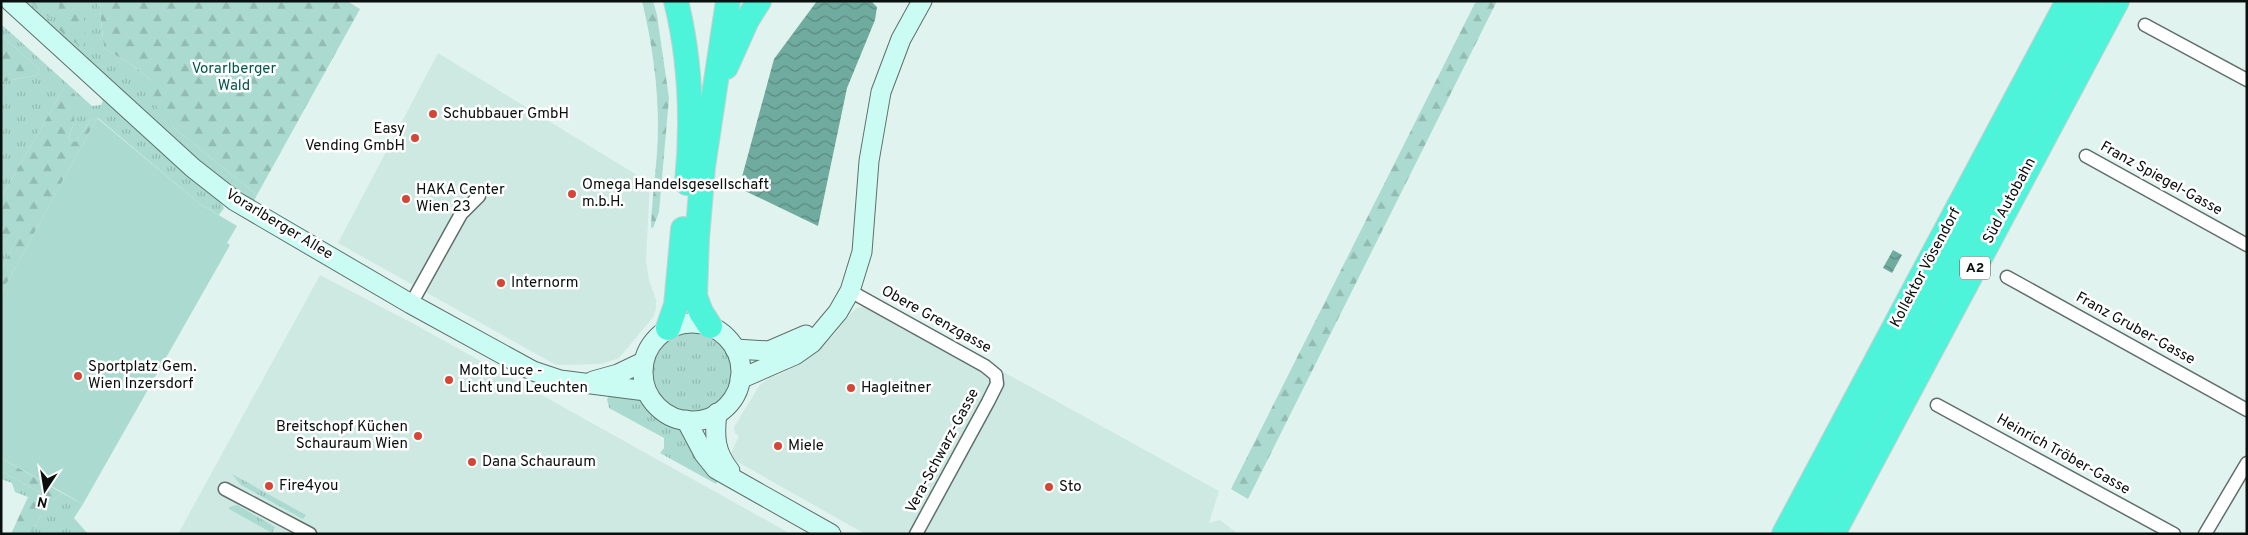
<svg xmlns="http://www.w3.org/2000/svg" width="2248" height="535" viewBox="0 0 2248 535" font-family="Overpass,sans-serif">
	<style>
		.built { fill: #cde9e2 }
		.grass { fill: url(#grass-tufts) }
		.forest { fill: url(#forest-firs) }
		.garden { fill: #abdbd0 }
		.water { fill: url(#water-waves) }
		.lines { fill: none; stroke-linecap: round; stroke-linejoin: round }
		.minor-casing { stroke: #5f6f6b; stroke-width: 15 }
		.secondary-casing { stroke: #5f6f6b; stroke-width: 21 }
		.motorway-casing { stroke: #cecfcf; stroke-width: 26 }
		.minor { stroke: #fff; stroke-width: 12 }
		.secondary { stroke: #cafcf4; stroke-width: 19 }
		.motorway { stroke: #4df4d9; stroke-width: 24 }
		.poi-dot { fill: #d44737; stroke: #fff; stroke-width: 2 }
		.labels { text-anchor: middle; dominant-baseline: central; stroke-width: 5; stroke-linejoin: round; paint-order: stroke }
		.shield { fill: #fff; stroke: #535856; stroke-width: 1 }
		.shield-label { font-size: 14px; font-weight: bold; fill: #09100e }
		.park-label { font-size: 15px; fill: #01594d; stroke: #fff }
		.poi-label { font-size: 15px; fill: #09100e; stroke: #fff; text-anchor: start }
		.street-label { font-size: 15px; fill: #09100e; stroke: #fff }
	</style>
	<defs>
		<pattern id="grass-tufts" width="24" height="20" patternUnits="userSpaceOnUse" patternTransform="scale(1.25)"><rect width="24" height="20" fill="#abdbd0"/><path d="M3 7l-1-3M5 7V3M7 7l1-3M15 17l-1-3M17 17v-4M19 17l1-3" fill="none" stroke="#92bbb1"/></pattern>
		<pattern id="forest-firs" width="22" height="20" patternUnits="userSpaceOnUse" patternTransform="scale(1.25)"><rect width="22" height="20" fill="#abdbd0"/><path d="M5 1l3.5 6h-7zM16 11l3.5 6h-7z" fill="#92bbb1"/></pattern>
		<pattern id="water-waves" width="16" height="10" patternUnits="userSpaceOnUse" patternTransform="scale(1.25)"><rect width="16" height="10" fill="#70ab9f"/><path d="M0 5q4-4 8 0t8 0" fill="none" stroke="#5a8a80"/></pattern>
	</defs>
	<rect width="100%" height="100%" fill="#e1f3ef"/>
	<!-- built -->
	<g class="built">
		<path d="M438,53L650,183L646,260L649,280L656,300V308L654,316L619,358L602,364L556,365L338,243Z"/>
		<path d="M320,275L414,324L791,534H178Z"/>
		<path d="M868,297L1219,491L1209,523L1220,520L1238,534H865L729,457L739,436L735,433L734,427L759,386L770,377L778,375L799,365L817,351L833,336L851,313L857,308L864,307Z"/>
	</g>
	<!-- grass -->
	<g class="grass">
		<path d="M19,1H99L104,48L135,67L153,82L173,127L257,195L254,201C168,146 94,70 19,1Z"/>
		<path d="M1,24L92,106L101,105L103,101L99,96L103,93L220,200L224,208L219,215L200,204L98,118L91,120L75,142L68,138L74,123L64,88L1,198V82L37,75L39,69L1,35Z"/>
		<path d="M29,215L1,270V246Z"/>
		<circle cx="692" cy="372" r="39"/>
		<path d="M611,394L640,399L651,415L687,434L718,480L716,484L660,453L664,448V438L609,408L607,399Z"/>
		<path d="M1,471L54,500L62,493L83,504L74,518L88,534H30L41,516L28,497L15,492L12,483L1,479Z"/>
		<path d="M232,474L306,515L303,519L241,485Z"/>
		<path d="M237,505L275,527L272,533L229,509V507Z"/>
	</g>
	<!-- forest -->
	<g class="forest">
		<path d="M30,1H51V19Z"/>
		<path d="M59,1H82L86,40L82,48L59,30Z"/>
		<path d="M99,1H347L360,9L257,195L173,127L148,95L153,82L135,67L104,48Z"/>
		<path d="M642,1H653L657,15L669,98L659,212L653,228L651,227C652,194 658,160 658,127C658,84 652,43 642,1Z"/>
		<path d="M1476,1H1497L1248,499L1231,489Z"/>
		<path d="M1,35L39,69L37,75L1,82Z"/>
		<path d="M64,88L75,94L74,123L68,138L75,142L91,120L97,118L1,294V270L27,218L1,246V198Z"/>
		<path d="M1,458L62,493L54,500L1,471Z"/>
		<path d="M28,497L40,506L41,516L30,534H11Z"/>
	</g>
	<!-- garden -->
	<path class="garden" d="M97,118L200,204L237,226L227,243L230,245L83,504L1,458V294Z"/>
	<!-- water -->
	<g class="water">
		<path d="M817,1H871L877,7L875,20L847,88L818,226L739,188L774,59Z"/>
		<path d="M1893,250L1902,255L1892,273L1883,268Z"/>
	</g>
	<g class="lines">
		<!-- minor casing -->
		<g class="minor-casing">
			<g id="minor">
				<path d="M2145,25L2247,80"/>
				<path d="M2086,156L2247,245"/>
				<path d="M2007,277L2247,410"/>
				<path d="M850,291L985,366L996,375L997,384L988,402L916,534"/>
				<path d="M411,304L461,214L479,196"/>
				<path d="M1937,405L2174,534"/>
				<path d="M225,489L310,534"/>
				<path d="M2205,534L2247,463"/>
			</g>
		</g>
		<!-- secondary casing -->
		<g class="secondary-casing">
			<g id="secondary">
				<path d="M10,1L193,168L235,201L411,304L533,371L560,380L646,391"/>
				<circle cx="692" cy="372" r="49"/>
				<path d="M735,349L769,351L806,335"/>
				<path d="M740,379L795,355L812,343L838,312L850,291L862,252L869,161L881,92L901,39L922,1"/>
				<path d="M593,381L618,374L643,362"/>
				<path d="M717,413C714,437 715,452 730,471"/>
				<path d="M686,420L704,454L716,469L831,534"/>
			</g>
		</g>
		<!-- motorway casing -->
		<g class="motorway-casing">
			<g id="motorway">
				<path d="M676,1C691,62 693,121 687,183"/>
				<path d="M726,67L747,20L759,1"/>
				<path d="M710,326L701,312L695,296L697,239L703,167L728,1"/>
				<path d="M668,328L676,305L683,229"/>
				<path d="M1784,534L2068,1"/>
				<path d="M1806,534L2090,1"/>
				<path d="M1833,534L2117,1"/>
			</g>
		</g>
		<!-- minor -->
		<use href="#minor" class="minor"/>
		<!-- secondary -->
		<use href="#secondary" class="secondary"/>
		<!-- motorway -->
		<use href="#motorway" class="motorway"/>
	</g>
	<!-- markers -->
	<g class="poi-dot">
		<circle cx="433" cy="114" r="5"/>
		<circle cx="415" cy="138" r="5"/>
		<circle cx="572" cy="194" r="5"/>
		<circle cx="406" cy="199" r="5"/>
		<circle cx="501" cy="283" r="5"/>
		<circle cx="78" cy="376" r="5"/>
		<circle cx="449" cy="380" r="5"/>
		<circle cx="851" cy="388" r="5"/>
		<circle cx="418" cy="436" r="5"/>
		<circle cx="778" cy="446" r="5"/>
		<circle cx="472" cy="462" r="5"/>
		<circle cx="269" cy="486" r="5"/>
		<circle cx="1049" cy="487" r="5"/>
	</g>
	<g class="labels">
		<!-- shield labels -->
		<rect class="shield" x="1960" y="256.5" width="30" height="23" rx="4"/>
		<g class="shield-label">
			<text x="1975" y="268">A2</text>
		</g>
		<!-- park labels -->
		<g class="park-label">
			<text x="234" y="69">Vorarlberger<tspan x="234" dy="17">Wald</tspan></text>
		</g>
		<!-- poi labels -->
		<g class="poi-label">
			<text x="443" y="114">Schubbauer GmbH</text>
			<text x="405" y="129" text-anchor="end">Easy<tspan x="405" dy="17">Vending GmbH</tspan></text>
			<text x="582" y="185">Omega Handelsgesellschaft<tspan x="582" dy="17">m.b.H.</tspan></text>
			<text x="416" y="190">HAKA Center<tspan x="416" dy="17">Wien 23</tspan></text>
			<text x="511" y="283">Internorm</text>
			<text x="88" y="367">Sportplatz Gem.<tspan x="88" dy="17">Wien Inzersdorf</tspan></text>
			<text x="459" y="371">Molto Luce -<tspan x="459" dy="17">Licht und Leuchten</tspan></text>
			<text x="861" y="388">Hagleitner</text>
			<text x="408" y="427" text-anchor="end">Breitschopf Küchen<tspan x="408" dy="17">Schauraum Wien</tspan></text>
			<text x="788" y="446">Miele</text>
			<text x="482" y="462">Dana Schauraum</text>
			<text x="279" y="486">Fire4you</text>
			<text x="1059" y="487">Sto</text>
		</g>
		<!-- street labels -->
		<g class="street-label">
			<text transform="translate(2161 179) rotate(29)">Franz Spiegel-Gasse</text>
			<text transform="translate(2010 201) rotate(-62)">Süd Autobahn</text>
			<text transform="translate(279 225) rotate(31)">Vorarlberger Allee</text>
			<text transform="translate(1926 268) rotate(-62)">Kollektor Vösendorf</text>
			<text transform="translate(936 320) rotate(29)">Obere Grenzgasse</text>
			<text transform="translate(2135 329) rotate(29)">Franz Gruber-Gasse</text>
			<text transform="translate(943 451) rotate(-62)">Vera-Schwarz-Gasse</text>
			<text transform="translate(2063 455) rotate(29)">Heinrich Tröber-Gasse</text>
		</g>
	</g>
	<!-- border -->
	<rect width="2248" height="535" fill="none" stroke="#09100e" stroke-width="5"/>
	<!-- north arrow -->
	<g transform="translate(45 490) rotate(192)" stroke="#ffffff" stroke-width="4" paint-order="stroke">
	<path d="M0-4L9 19L0 12L-9 19Z" fill="#09100e"/>
	<text y="-8" font-size="14" font-weight="bold" text-anchor="middle" fill="#09100e">N</text>
	</g>
</svg>
